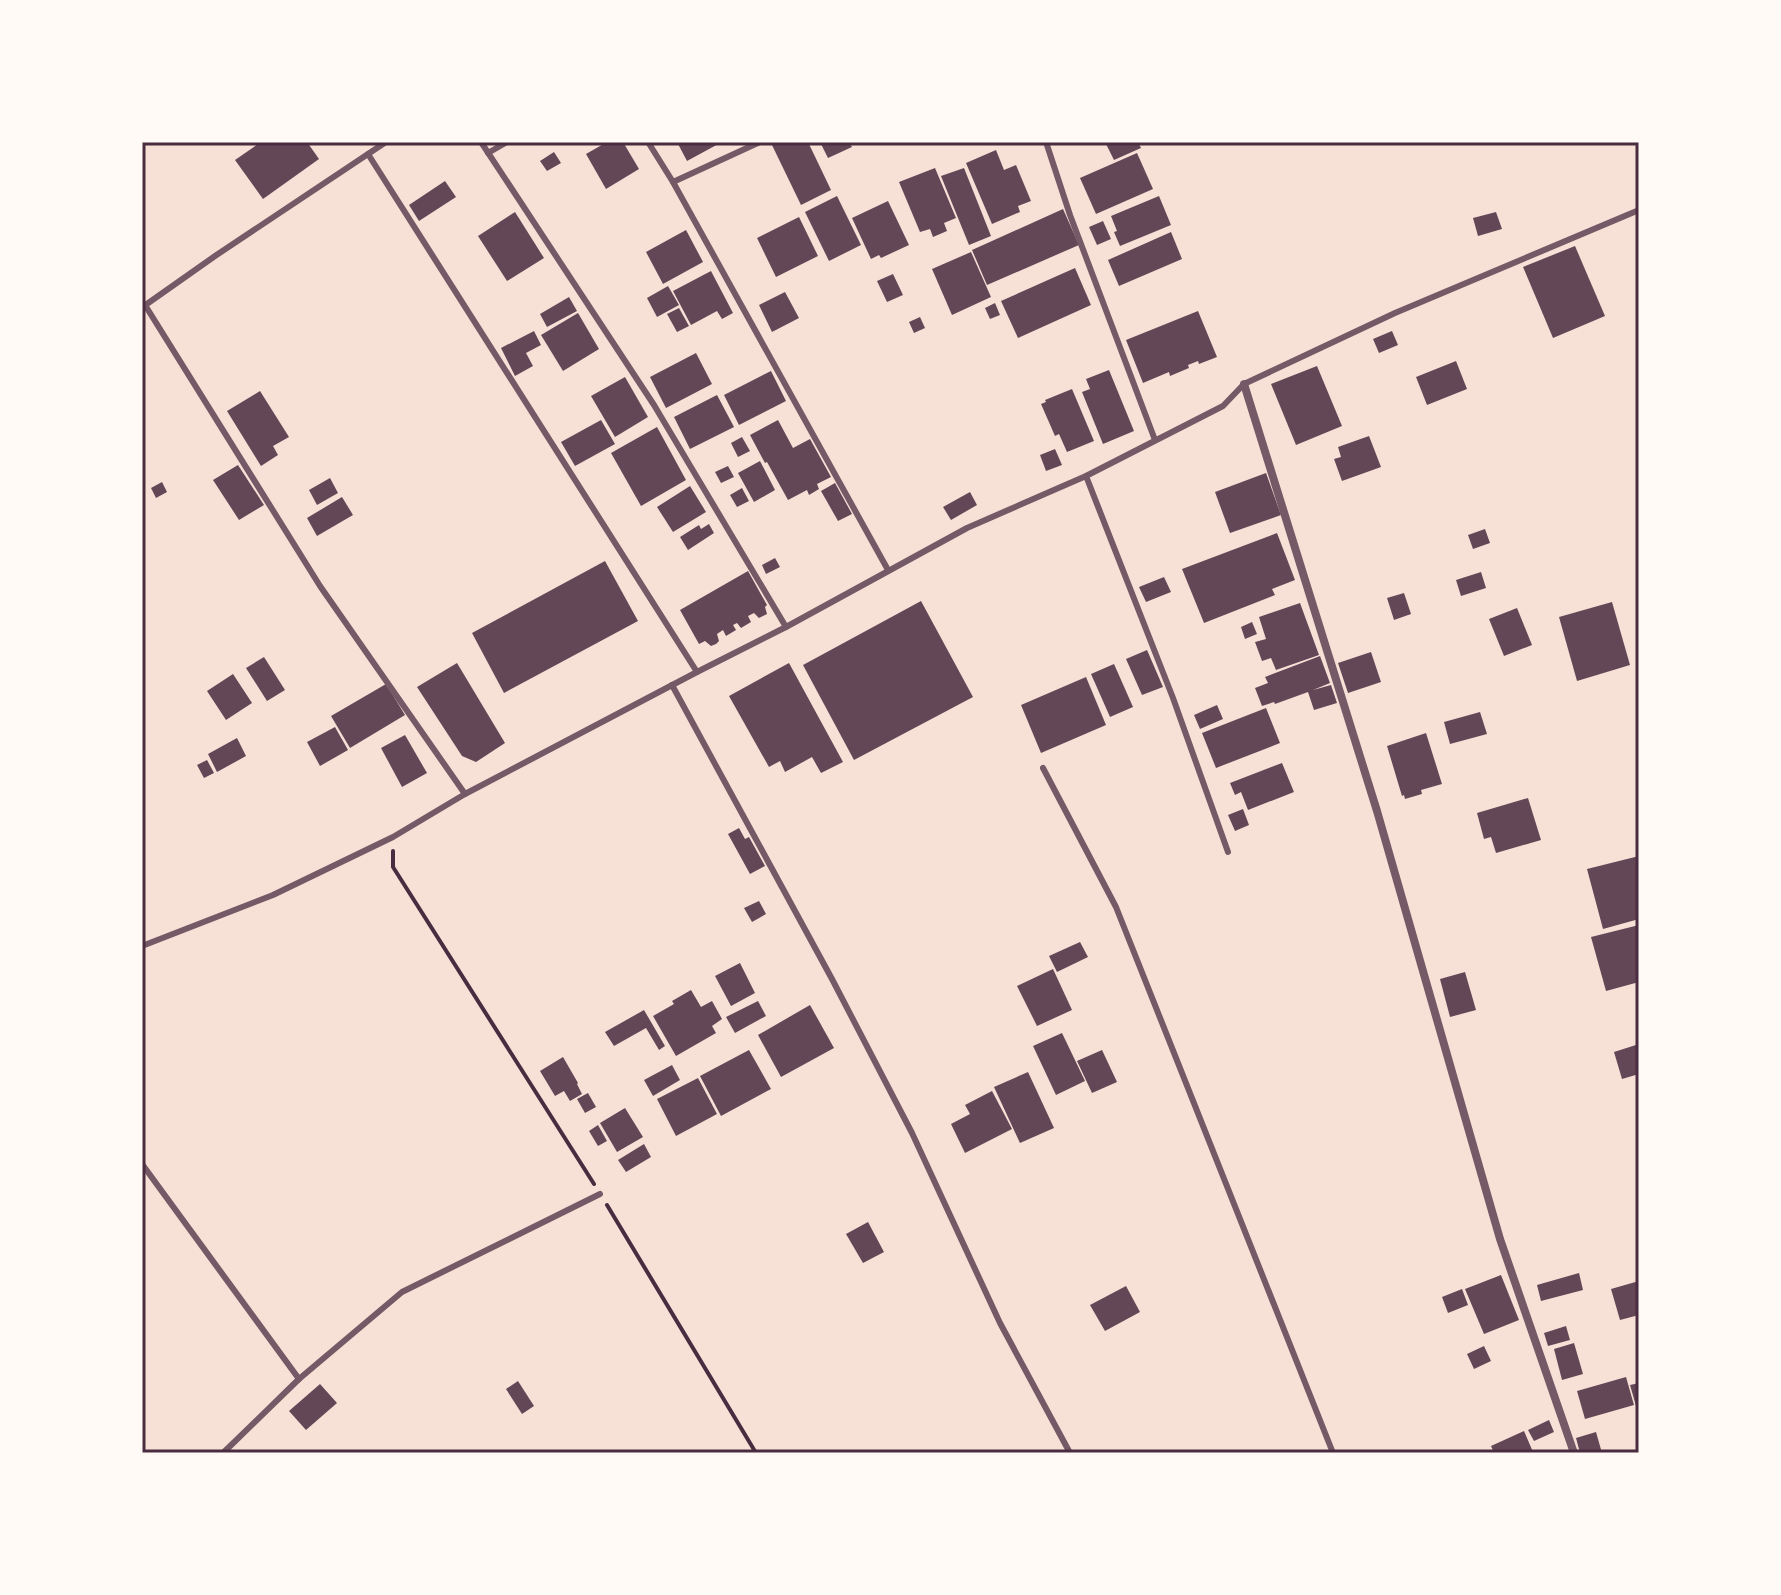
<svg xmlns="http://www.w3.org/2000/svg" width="1781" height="1595" viewBox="0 0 1781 1595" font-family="'Fira Sans Condensed',sans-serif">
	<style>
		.building { fill: #644757 }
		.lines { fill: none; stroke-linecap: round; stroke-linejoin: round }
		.path { stroke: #4a2c40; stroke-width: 4 }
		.service { stroke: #755966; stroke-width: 6 }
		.minor { stroke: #755966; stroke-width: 8 }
		.neatline { fill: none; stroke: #4a2c40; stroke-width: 3 }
	</style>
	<rect width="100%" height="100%" fill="#f7e1d7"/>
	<!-- building -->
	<g class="building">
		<path d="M261,142H307L319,159L263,199L235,160Z"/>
		<path d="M607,142H623L639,169L606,189L586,154Z"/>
		<path d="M677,142H722L687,161Z"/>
		<path d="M773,142H808L831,190L801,205L771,143Z"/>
		<path d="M820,142H849L852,147L828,158Z"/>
		<path d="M1105,142H1138L1141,148L1114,160Z"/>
		<path d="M996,150L1004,170L1016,165L1031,201L1018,206L1020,212L992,224L966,163Z"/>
		<path d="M554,152L561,163L547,171L540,161Z"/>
		<path d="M1137,153L1153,189L1096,214L1080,178Z"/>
		<path d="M935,168L956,218L944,223L947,231L933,237L930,229L920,232L899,182Z"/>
		<path d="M964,168L991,236L969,245L941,176Z"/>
		<path d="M445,181L456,197L419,221L409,205Z"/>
		<path d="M837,196L861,245L829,261L805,212Z"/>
		<path d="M1159,196L1171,225L1120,246L1114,232L1117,231L1111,216Z"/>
		<path d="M888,201L909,245L881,258L879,255L871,259L852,218Z"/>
		<path d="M1063,209L1079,245L987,285L972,250Z"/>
		<path d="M515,212L544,258L507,281L478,236Z"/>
		<path d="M1496,212L1502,229L1478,236L1473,218Z"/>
		<path d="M799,217L818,256L776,277L757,238Z"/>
		<path d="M1103,221L1111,239L1097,245L1089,227Z"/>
		<path d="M686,230L703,262L663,284L646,252Z"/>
		<path d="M1171,232L1182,259L1119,286L1108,260Z"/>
		<path d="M1575,246L1605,316L1553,338L1523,267Z"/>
		<path d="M971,252L991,297L952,315L932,269Z"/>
		<path d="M1075,268L1091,305L1018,338L1001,301Z"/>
		<path d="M711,271L733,313L722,319L717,311L691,325L673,291Z"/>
		<path d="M893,274L903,295L887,302L877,281Z"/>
		<path d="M668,286L679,305L657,317L647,298Z"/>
		<path d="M785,292L799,318L772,332L759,305Z"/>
		<path d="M569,297L577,311L547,327L540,314Z"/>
		<path d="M995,303L1000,315L990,319L985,308Z"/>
		<path d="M679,308L689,326L677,332L667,314Z"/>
		<path d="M1198,311L1217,357L1199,364L1198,361L1188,365L1189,368L1170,376L1169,372L1143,383L1126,340Z"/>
		<path d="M578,313L599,349L563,371L541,335Z"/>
		<path d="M920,317L925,328L914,333L909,322Z"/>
		<path d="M534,331L541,345L526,353L533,366L515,376L501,348Z"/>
		<path d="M1392,331L1398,345L1379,353L1373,339Z"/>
		<path d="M696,353L712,384L666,408L650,377Z"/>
		<path d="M1456,361L1467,389L1427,405L1416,377Z"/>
		<path d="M1317,366L1342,426L1296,445L1271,384Z"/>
		<path d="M1109,370L1134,431L1103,444L1082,392L1090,389L1086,379Z"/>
		<path d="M771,371L786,401L739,425L724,395Z"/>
		<path d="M625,377L648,417L615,437L591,396Z"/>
		<path d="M1072,389L1094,441L1067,452L1059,434L1055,436L1041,404L1046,402L1045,400Z"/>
		<path d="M260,391L289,437L273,446L278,455L261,466L227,411Z"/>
		<path d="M717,395L734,427L690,449L674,417Z"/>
		<path d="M601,420L615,444L575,466L561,442Z"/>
		<path d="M778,420L793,448L810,439L831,477L817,484L819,489L809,495L807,490L788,500L767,462L765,463L750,435Z"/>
		<path d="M657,427L686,480L641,506L611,453Z"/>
		<path d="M1369,436L1381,467L1342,481L1334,459L1341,457L1338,447Z"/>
		<path d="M742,437L750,451L738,457L731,443Z"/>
		<path d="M1055,449L1062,465L1046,471L1040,455Z"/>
		<path d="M760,461L775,490L754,502L738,473Z"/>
		<path d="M238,465L264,505L239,520L213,480Z"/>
		<path d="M728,466L734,477L721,483L715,472Z"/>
		<path d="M1266,473L1281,515L1230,533L1215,492Z"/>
		<path d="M330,478L338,493L317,505L309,490Z"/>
		<path d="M162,482L167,492L156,498L151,488Z"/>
		<path d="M835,483L852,514L838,521L821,491Z"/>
		<path d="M690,486L706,512L673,532L657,507Z"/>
		<path d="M742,488L749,501L737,507L730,495Z"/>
		<path d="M970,492L977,505L951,520L943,507Z"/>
		<path d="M342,497L353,515L317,536L307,518Z"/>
		<path d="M709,524L714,533L688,550L680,537L699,525L701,529Z"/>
		<path d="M1485,529L1490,543L1473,549L1468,535Z"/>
		<path d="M1277,533L1295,580L1272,589L1275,595L1204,623L1182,569Z"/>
		<path d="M775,558L780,567L766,574L762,565Z"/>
		<path d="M605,561L638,621L504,693L472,633Z"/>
		<path d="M748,571L767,605L765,607L767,614L759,618L754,613L748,616L751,622L741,628L737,623L733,625L736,630L726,636L723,630L717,634L719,641L716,644L711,646L705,641L699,644L680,610Z"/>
		<path d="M1481,572L1486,588L1461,596L1456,580Z"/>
		<path d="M1164,577L1171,592L1146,602L1139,587Z"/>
		<path d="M1404,593L1411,614L1394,620L1387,598Z"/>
		<path d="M921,601L973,697L854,760L803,665Z"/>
		<path d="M1612,602L1630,665L1577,681L1559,617Z"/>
		<path d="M1300,603L1319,655L1276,670L1271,658L1262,661L1255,642L1266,639L1259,617Z"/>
		<path d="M1517,608L1532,645L1504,656L1489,619Z"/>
		<path d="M1252,622L1257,634L1245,639L1241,627Z"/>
		<path d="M1147,650L1163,687L1142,695L1126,659Z"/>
		<path d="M1371,652L1381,682L1348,693L1338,663Z"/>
		<path d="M1320,656L1330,683L1313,690L1331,685L1337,703L1314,710L1308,692L1275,704L1274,702L1262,706L1255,688L1268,683L1265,677Z"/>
		<path d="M264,657L285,690L267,701L246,668Z"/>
		<path d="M457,663L505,743L476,762L462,756L417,687Z"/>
		<path d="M789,663L843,762L821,773L812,757L785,772L780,761L769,767L729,696Z"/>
		<path d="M1114,664L1133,707L1110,717L1091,674Z"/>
		<path d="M233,674L252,703L226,720L207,691Z"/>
		<path d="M1086,677L1106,725L1041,753L1021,705Z"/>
		<path d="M386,684L405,715L350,748L331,716Z"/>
		<path d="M1217,705L1223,719L1200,729L1194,715Z"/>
		<path d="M1266,708L1280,743L1216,768L1202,733Z"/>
		<path d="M1480,712L1487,734L1450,744L1444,722Z"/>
		<path d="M335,727L348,750L320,766L307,742Z"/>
		<path d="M1426,733L1442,784L1421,790L1422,794L1405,799L1404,795L1402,796L1387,746Z"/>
		<path d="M405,735L427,773L402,787L381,748Z"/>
		<path d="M237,738L246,756L217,772L208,754Z"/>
		<path d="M207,760L214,773L204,778L197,765Z"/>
		<path d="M1282,763L1294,792L1248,810L1241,792L1235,795L1230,783Z"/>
		<path d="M1528,798L1541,840L1496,853L1491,837L1484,839L1477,813Z"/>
		<path d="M1243,809L1249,825L1235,831L1228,815Z"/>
		<path d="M739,828L745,839L749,837L765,866L750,874L728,834Z"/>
		<path d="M1639,856V919L1603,929L1587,869Z"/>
		<path d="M759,901L766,914L752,922L744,908Z"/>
		<path d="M1639,925V982L1606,991L1591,937Z"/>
		<path d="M1080,942L1088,957L1057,972L1049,956Z"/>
		<path d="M740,963L755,993L731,1006L715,976Z"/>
		<path d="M1053,969L1072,1010L1037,1026L1017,986Z"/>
		<path d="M1465,972L1476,1010L1450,1017L1440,979Z"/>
		<path d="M691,990L701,1007L712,1001L722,1019L712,1026L716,1033L676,1056L653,1016L674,1004L672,1001Z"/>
		<path d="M758,1001L766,1016L735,1033L726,1017Z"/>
		<path d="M810,1005L834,1048L781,1077L758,1035Z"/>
		<path d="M644,1010L665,1046L659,1050L646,1028L614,1046L605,1032Z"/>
		<path d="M1062,1033L1085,1081L1056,1095L1033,1046Z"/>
		<path d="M1639,1044V1074L1622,1079L1614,1052Z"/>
		<path d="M749,1050L771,1089L721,1116L700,1076Z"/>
		<path d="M1102,1050L1117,1082L1092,1093L1077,1061Z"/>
		<path d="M563,1057L578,1083L577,1084L582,1094L570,1101L564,1091L555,1096L540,1071Z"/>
		<path d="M672,1065L680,1080L653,1096L644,1080Z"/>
		<path d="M1028,1072L1054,1128L1020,1143L994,1087Z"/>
		<path d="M698,1078L717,1114L676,1136L657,1099Z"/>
		<path d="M992,1091L1012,1129L965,1153L951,1124L970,1114L965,1105Z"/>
		<path d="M588,1093L596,1107L585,1113L577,1099Z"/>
		<path d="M625,1108L643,1137L617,1152L600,1123Z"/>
		<path d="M598,1125L607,1141L598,1146L589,1131Z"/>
		<path d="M644,1144L651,1157L626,1172L618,1160Z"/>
		<path d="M868,1222L884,1252L863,1263L846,1234Z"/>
		<path d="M1579,1273L1583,1290L1541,1301L1537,1285Z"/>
		<path d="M1501,1275L1519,1320L1484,1334L1465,1289Z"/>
		<path d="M1639,1281V1315L1620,1320L1611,1289Z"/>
		<path d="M1126,1286L1140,1312L1105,1331L1090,1305Z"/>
		<path d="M1462,1289L1468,1305L1448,1313L1442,1297Z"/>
		<path d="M1566,1326L1570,1340L1548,1346L1544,1333Z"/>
		<path d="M1574,1343L1583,1374L1562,1380L1554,1349Z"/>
		<path d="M1484,1346L1491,1361L1474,1369L1467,1354Z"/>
		<path d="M1626,1377L1634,1405L1585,1419L1577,1391Z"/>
		<path d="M518,1381L534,1406L522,1414L506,1389Z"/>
		<path d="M1639,1383V1405L1636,1406L1630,1385Z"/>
		<path d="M320,1384L337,1403L306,1430L289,1411Z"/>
		<path d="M1549,1420L1554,1432L1534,1441L1528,1430Z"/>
		<path d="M1524,1431L1533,1452L1494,1453L1491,1446Z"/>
		<path d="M1596,1432L1602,1453H1580L1576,1438Z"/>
	</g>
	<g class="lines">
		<!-- path -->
		<g class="path">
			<path d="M393,851V867L594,1184"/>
			<path d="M607,1205L756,1453"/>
		</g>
		<!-- service -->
		<g class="service">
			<path d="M481,142L654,405L786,627"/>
			<path d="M648,142L673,182L888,570"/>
			<path d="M1046,142L1070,215L1155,440"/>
			<path d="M488,153L507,142"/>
			<path d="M368,154L697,672"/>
			<path d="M673,182L760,142"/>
			<path d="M145,305L320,586L465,794"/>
			<path d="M144,306L215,256L386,142"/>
			<path d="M1086,476L1173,698L1228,852"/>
			<path d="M672,685L832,979L912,1133L1000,1323L1070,1453"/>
			<path d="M1043,768L1116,907L1333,1453"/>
			<path d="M142,946L273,895L393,837L465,794L697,672L786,627L967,528L1086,476L1223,406L1244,384L1395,313L1639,210"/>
			<path d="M142,1164L299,1379"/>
			<path d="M223,1453L299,1379L402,1292L600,1194"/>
		</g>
		<!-- minor -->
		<path class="minor" d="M1244,384L1377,811L1500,1239L1574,1453"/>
	</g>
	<!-- border -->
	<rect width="1781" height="1595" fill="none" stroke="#fffaf5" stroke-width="288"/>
	<rect x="144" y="144" width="1493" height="1307" class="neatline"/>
</svg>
